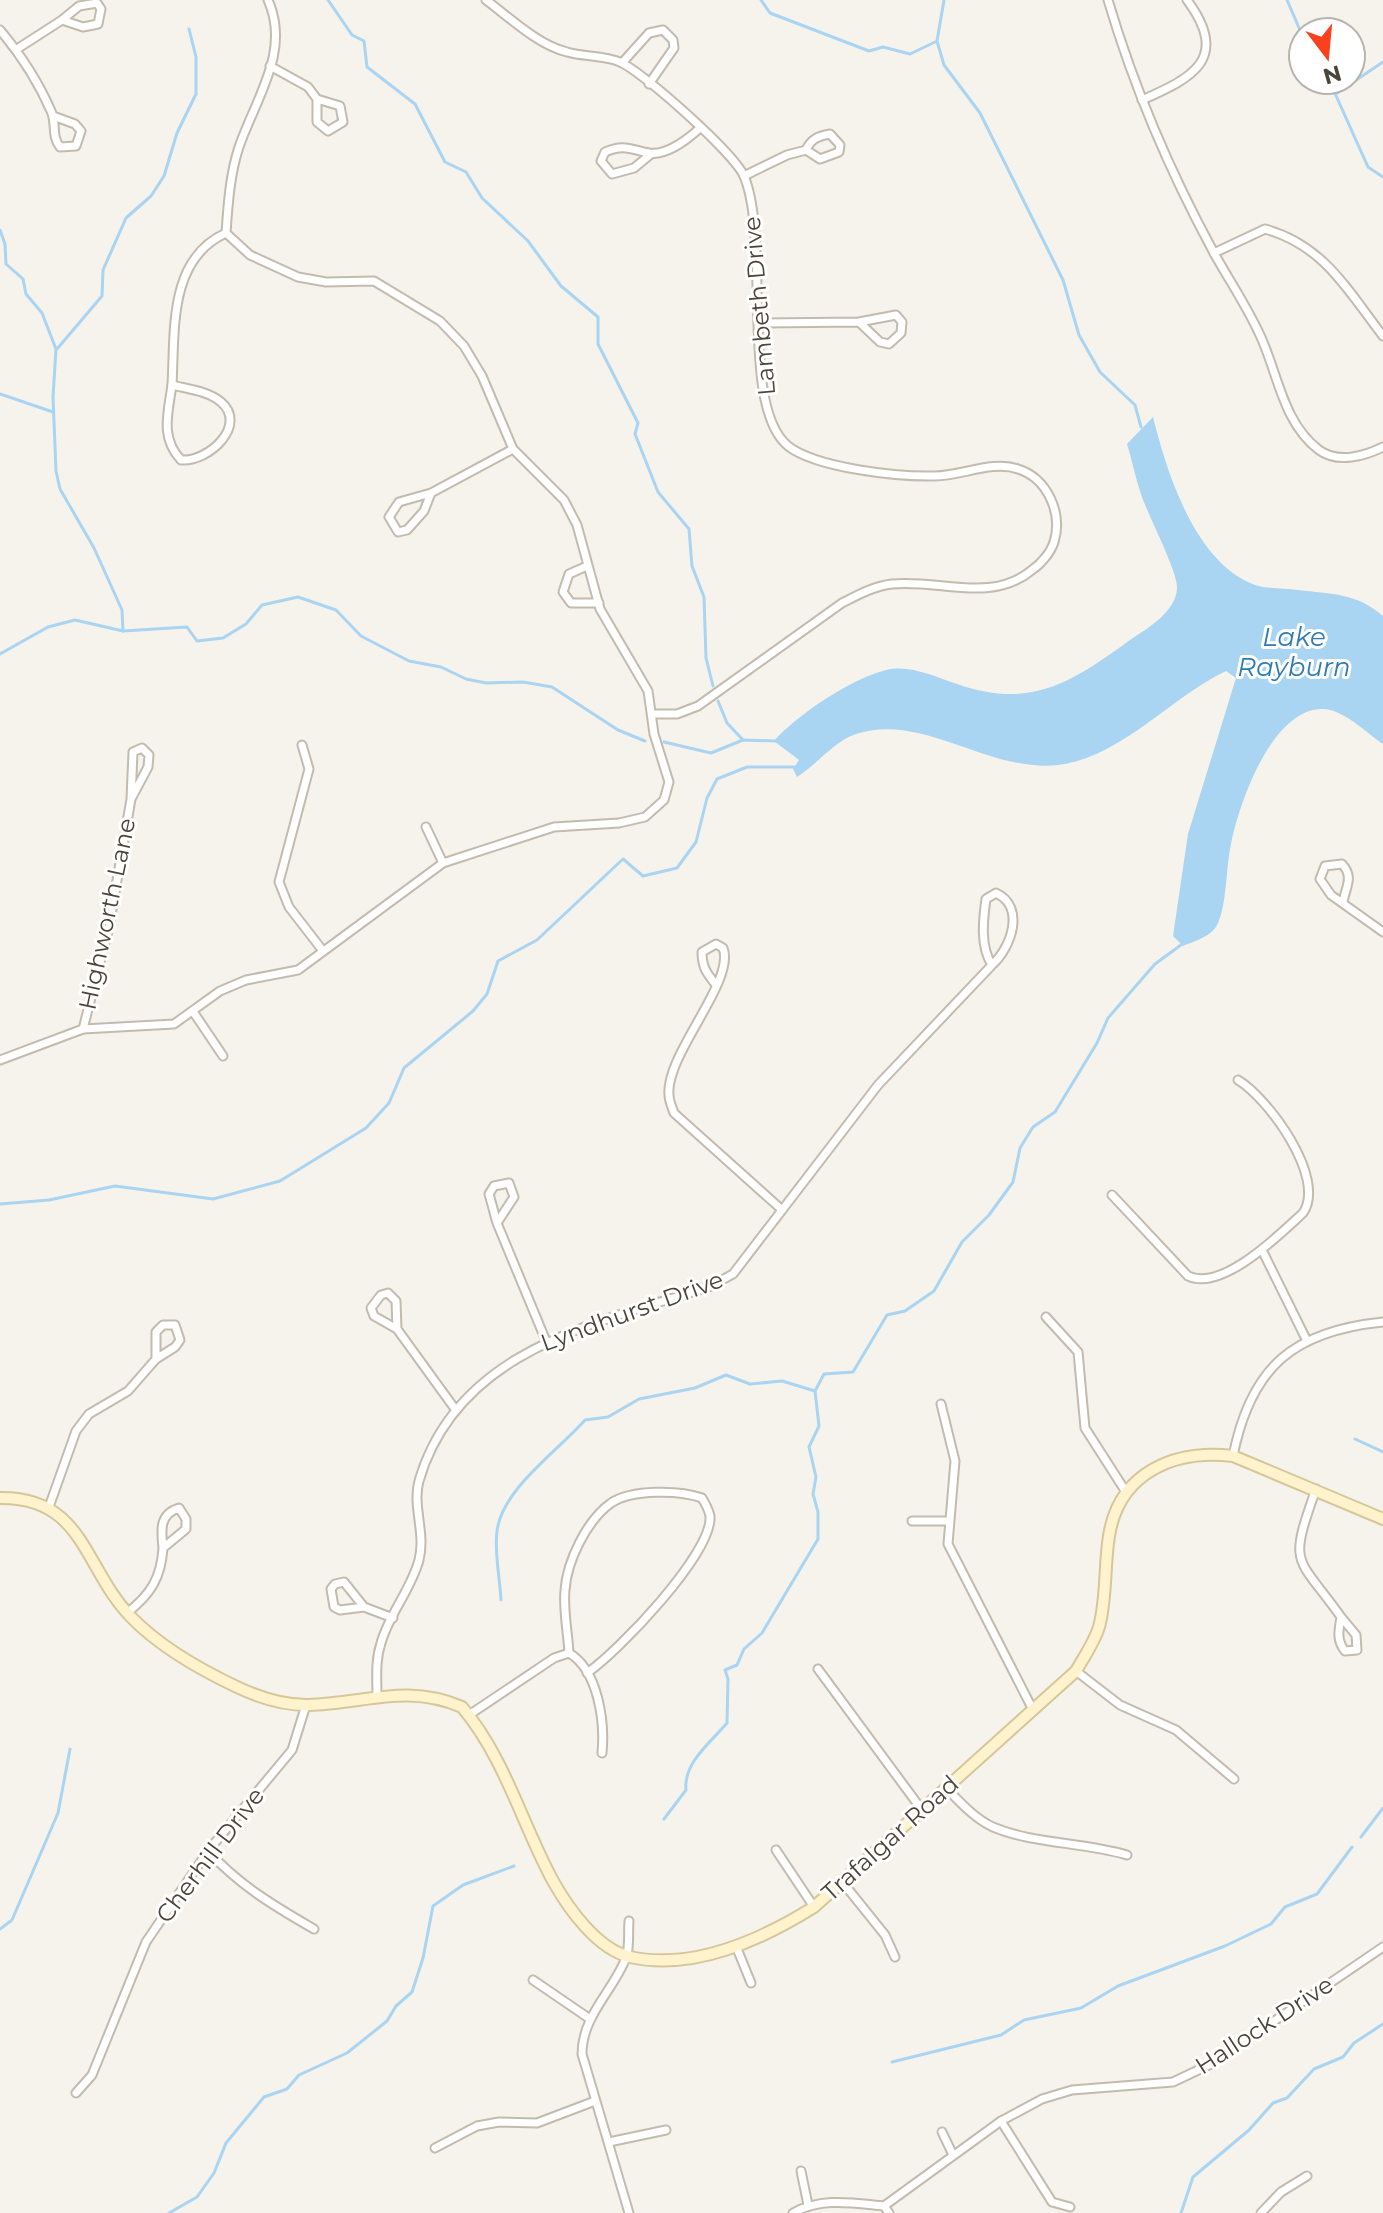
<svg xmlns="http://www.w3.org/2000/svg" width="1383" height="2213" viewBox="0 0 1383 2213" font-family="Montserrat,sans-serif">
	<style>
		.water { fill: #a9d4f2 }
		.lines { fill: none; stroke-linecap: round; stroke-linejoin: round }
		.stream { stroke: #a9d4f2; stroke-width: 3 }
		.street-casing { stroke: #c2bbae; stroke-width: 11 }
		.secondary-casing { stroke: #d6c79b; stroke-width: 14 }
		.street { stroke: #fff; stroke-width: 7 }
		.secondary { stroke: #fff3cd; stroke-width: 10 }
		.labels { text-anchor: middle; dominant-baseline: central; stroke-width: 6; stroke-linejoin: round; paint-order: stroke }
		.street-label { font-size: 24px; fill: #4b4439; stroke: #fff }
		.water-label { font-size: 26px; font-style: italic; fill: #2e7ab2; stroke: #fff }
	</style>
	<rect width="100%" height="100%" fill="#f6f3ec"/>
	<!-- water -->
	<path class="water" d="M1153,417C1167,473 1195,563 1255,585C1267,589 1284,588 1298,590C1331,594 1357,593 1383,616V744C1367,733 1341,707 1320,709C1271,712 1239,803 1231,844C1226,866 1227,903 1218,923C1213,936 1195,941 1183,946L1173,936L1188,834L1236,678L1226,671C1171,697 1120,758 1058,765C989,773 922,712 856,734C836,740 816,765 797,777L793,769L799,760L774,741C798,714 851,679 886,670C909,664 936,677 957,684C1031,710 1072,682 1130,640C1148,628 1176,612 1177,588C1178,571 1146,512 1140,491C1135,476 1132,460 1127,444Z"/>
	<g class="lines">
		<!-- stream -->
		<g class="stream">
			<path d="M328,0L352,35L364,41L367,67L415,104L445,162L466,172L482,198L528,241L561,286L598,317V344L638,423L635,434L658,492L689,529L692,566L704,597L706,658L713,686"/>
			<path d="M761,0L770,13L869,51L883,47L910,54L935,42"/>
			<path d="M944,0L937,41L944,65L980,113L1063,280L1079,335L1100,372L1135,405L1141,427"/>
			<path d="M1287,0L1303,37"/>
			<path d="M1329,80L1368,167L1383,177"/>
			<path d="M1337,93L1383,62"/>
			<path d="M0,230L5,244L6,264L23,279L26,294L42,313L56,349L53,397L56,471L60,489L94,548L122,610L123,631"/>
			<path d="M57,349L102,296L103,270L126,218L151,196L164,176L177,133L196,94V57L189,29"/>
			<path d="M0,394L53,412"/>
			<path d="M0,654L48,627L75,620L123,631L187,627L197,641L223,638L246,624L262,605L298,597L336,610L361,636L409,661L441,667L466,679L486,683L523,682L552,687L618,730L645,741"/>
			<path d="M718,701L727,723L743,740"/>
			<path d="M664,742L711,753L743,740L776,741"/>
			<path d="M0,1204L49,1200L115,1186L213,1199L280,1181L366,1128L389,1103L404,1068L473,1011L487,994L498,961L537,940L623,859L643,876L677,868L696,842L707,798L717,779L747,767H794"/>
			<path d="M1355,1439L1383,1452"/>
			<path d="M501,1600C500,1578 494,1552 497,1531C502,1489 559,1450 585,1420L608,1417L639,1399L695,1388L726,1375L750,1384L782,1381L815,1391"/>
			<path d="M664,1819L686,1790C683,1763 711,1742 727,1723L728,1679L725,1670L737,1665L744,1649L762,1633L818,1539V1512L813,1494L816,1477L809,1447L819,1426L815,1391L824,1374L853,1372L887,1315L905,1311L934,1291L962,1242L989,1215L1013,1182L1020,1148L1033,1127L1055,1112L1097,1043L1108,1018L1155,964L1185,942"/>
			<path d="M1361,1837L1383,1808"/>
			<path d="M0,1929L12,1920L58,1813L70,1749"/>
			<path d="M892,2062L1001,2035L1024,2020L1081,2008L1118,1986L1225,1946L1271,1924L1285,1907L1317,1894L1352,1847"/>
			<path d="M169,2213L197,2197L214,2173L226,2143L264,2097L287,2089L299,2075L347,2053L387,2021L396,2006L412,1992L423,1958L433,1906L463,1885L514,1866"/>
			<path d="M1181,2213L1193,2177L1249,2130L1273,2103L1287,2098L1314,2069L1343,2057L1354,2043L1383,2024"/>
		</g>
		<!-- street casing -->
		<g class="street-casing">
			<g id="street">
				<path d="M486,0C509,17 538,45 567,52C584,57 603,55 620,62C643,72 734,153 744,176C771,240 739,406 788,446C816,468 898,477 935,476C961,476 993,460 1018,469C1047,478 1063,513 1054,542C1051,552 1041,564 1032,570C991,604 940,579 892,584C874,586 858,595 842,603L698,706L677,714H653"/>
				<path d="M1108,0C1134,88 1170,172 1214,253C1229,280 1246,305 1259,333C1278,372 1282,422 1319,450C1338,464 1365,456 1383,447"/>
				<path d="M0,30C21,55 38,81 51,111C57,124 51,136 60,147L76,146L81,131L75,124L53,116"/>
				<path d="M17,49L62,20L83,27L98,24L101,9L97,3L79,6L62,20"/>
				<path d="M622,63L649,33L663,30L673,40L674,48L649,84"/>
				<path d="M270,66L308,87L317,99V122L328,131L343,122L340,106L317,99"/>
				<path d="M1142,100C1192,78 1231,59 1187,0"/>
				<path d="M651,154L634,168L612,174L601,161L605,152C623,144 630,149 649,153C666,156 688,139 700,128"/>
				<path d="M744,176L787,155L806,150L820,159L839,152L840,145L830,134C818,136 811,139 806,150"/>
				<path d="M1214,253L1265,229C1324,245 1348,291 1383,336"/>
				<path d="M759,323L859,322L880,342L889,344L901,333L902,322L896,315L859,322"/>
				<path d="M172,385C188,389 208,391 221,402C248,425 209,462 181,460C160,438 168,413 172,385Z"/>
				<path d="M172,385C175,331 168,259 226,233"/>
				<path d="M431,493L424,511L407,530L398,532L389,517L399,502L431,493L513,449"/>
				<path d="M587,566L569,574L563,592L571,603H599"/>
				<path d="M302,745L309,769L279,882L289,907L323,951"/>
				<path d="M426,827L443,863"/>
				<path d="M1343,902C1346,886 1354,877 1342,864L1325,866L1320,879L1331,895L1383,932"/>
				<path d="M716,985C707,973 702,968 702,952L716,944L723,948C736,981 665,1055 669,1095C669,1101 672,1107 674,1113L781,1209"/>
				<path d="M194,1013L223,1056"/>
				<path d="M83,1029L109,927L131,799L148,767L149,755L142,748L133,752L131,799"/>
				<path d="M0,1060L83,1029L174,1024L220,991L246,980L298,970L443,863L554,827L619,823L645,817L664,800L669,782L654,734L648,691L600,609L577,525L564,500L513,449L482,376L464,346L440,321L374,281L326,282L298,277L250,255L226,233C228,204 230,174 239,147C256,98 291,51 268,0"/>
				<path d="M1112,1195L1188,1276C1222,1292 1279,1235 1303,1213C1327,1178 1268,1098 1238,1080"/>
				<path d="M497,1223L489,1194L494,1186L509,1183L514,1197L497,1223L546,1341"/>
				<path d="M1262,1250L1306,1339"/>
				<path d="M1046,1317L1078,1352L1085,1428L1126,1492"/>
				<path d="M397,1329L374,1316L371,1308L381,1295L388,1293L396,1301L397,1329L455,1409"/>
				<path d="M941,1404L955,1461L948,1544L1032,1708"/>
				<path d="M1233,1456C1251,1366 1294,1331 1383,1322"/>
				<path d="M1316,1489C1288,1568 1296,1554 1341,1617C1339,1630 1336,1640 1345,1651L1357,1650L1356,1635L1341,1617"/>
				<path d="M49,1507L76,1431L89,1414L128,1391L156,1359L175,1347L180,1340L175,1325H163L156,1332V1359"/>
				<path d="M912,1521H948"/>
				<path d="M364,1607L340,1610L334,1607L331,1589L335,1584L344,1582L364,1607L393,1618"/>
				<path d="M127,1613C151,1594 161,1578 163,1548L186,1529V1519L179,1508C159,1514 161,1531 163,1548"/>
				<path d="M569,1653C568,1633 563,1610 565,1590C567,1561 587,1520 611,1503C632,1489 680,1490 702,1498C705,1503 709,1511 710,1516C713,1553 618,1652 587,1673"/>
				<path d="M818,1669L922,1810"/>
				<path d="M1076,1671L1120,1705L1176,1730L1234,1779"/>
				<path d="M377,1697C377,1679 375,1661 381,1643C389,1614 411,1590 419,1560C426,1533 412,1506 419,1481C457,1350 596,1323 709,1287L733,1274L878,1085L992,965C980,947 983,920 986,899L996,893C1026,907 1011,948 992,965"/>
				<path d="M469,1715L554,1658L569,1653C598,1670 605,1721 602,1753"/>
				<path d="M946,1788C960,1802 975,1819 993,1827C1033,1844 1084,1842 1127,1855"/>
				<path d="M776,1850L814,1907"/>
				<path d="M208,1851C239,1885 274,1906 314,1929"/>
				<path d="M844,1884L885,1935L895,1957"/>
				<path d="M629,1921C628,1932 630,1948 626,1958C613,1991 582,2016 582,2054L629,2213"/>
				<path d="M736,1946L751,1983"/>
				<path d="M533,1980L590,2019"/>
				<path d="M76,2093L92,2075L146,1942L208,1851L292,1750L306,1705"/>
				<path d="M1001,2121L1052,2202L1070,2207"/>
				<path d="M942,2132L953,2155"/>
				<path d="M609,2142L666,2130"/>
				<path d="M435,2148L477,2126L499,2122L537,2123L595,2101"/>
				<path d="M801,2171L808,2205"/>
				<path d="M884,2206L1001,2121L1042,2099L1072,2090L1173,2082L1211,2064L1383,1947"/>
				<path d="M793,2213C822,2197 852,2203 884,2206L889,2213"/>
				<path d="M1261,2213L1281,2192L1307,2176"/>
			</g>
		</g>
		<!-- secondary casing -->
		<g class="secondary-casing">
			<path id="secondary" d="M0,1498C84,1497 83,1567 131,1617C158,1645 201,1670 237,1687C258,1697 284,1705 307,1705C364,1704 406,1683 462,1707C505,1758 522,1824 553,1881C568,1908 597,1949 630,1957C694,1971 761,1940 814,1907L1076,1671C1084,1657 1094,1643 1099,1627C1107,1598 1104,1566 1109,1536C1119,1472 1175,1449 1233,1456L1383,1519"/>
		</g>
		<!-- street -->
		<use href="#street" class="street"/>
		<!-- secondary -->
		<use href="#secondary" class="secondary"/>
	</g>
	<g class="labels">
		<!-- street labels -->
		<g class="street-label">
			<text transform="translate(759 306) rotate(-95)">Lambeth Drive</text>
			<text transform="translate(107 914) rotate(-78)">Highworth Lane</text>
			<text transform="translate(632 1311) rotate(-20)">Lyndhurst Drive</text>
			<text transform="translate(890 1838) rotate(-42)">Trafalgar Road</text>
			<text transform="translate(210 1855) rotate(-53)">Cherhill Drive</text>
			<text transform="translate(1264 2025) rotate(-33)">Hallock Drive</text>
		</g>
		<!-- water labels -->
		<g class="water-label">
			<text x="1294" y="637">Lake<tspan x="1294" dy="30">Rayburn</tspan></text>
		</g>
	</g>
	<!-- north arrow -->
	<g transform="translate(1327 56) rotate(164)"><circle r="38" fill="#ffffff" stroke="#b7b4b0" stroke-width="2"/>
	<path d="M0-6L14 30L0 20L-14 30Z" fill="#fc3f1d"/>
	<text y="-12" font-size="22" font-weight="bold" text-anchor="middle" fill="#4b4439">N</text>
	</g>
</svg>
